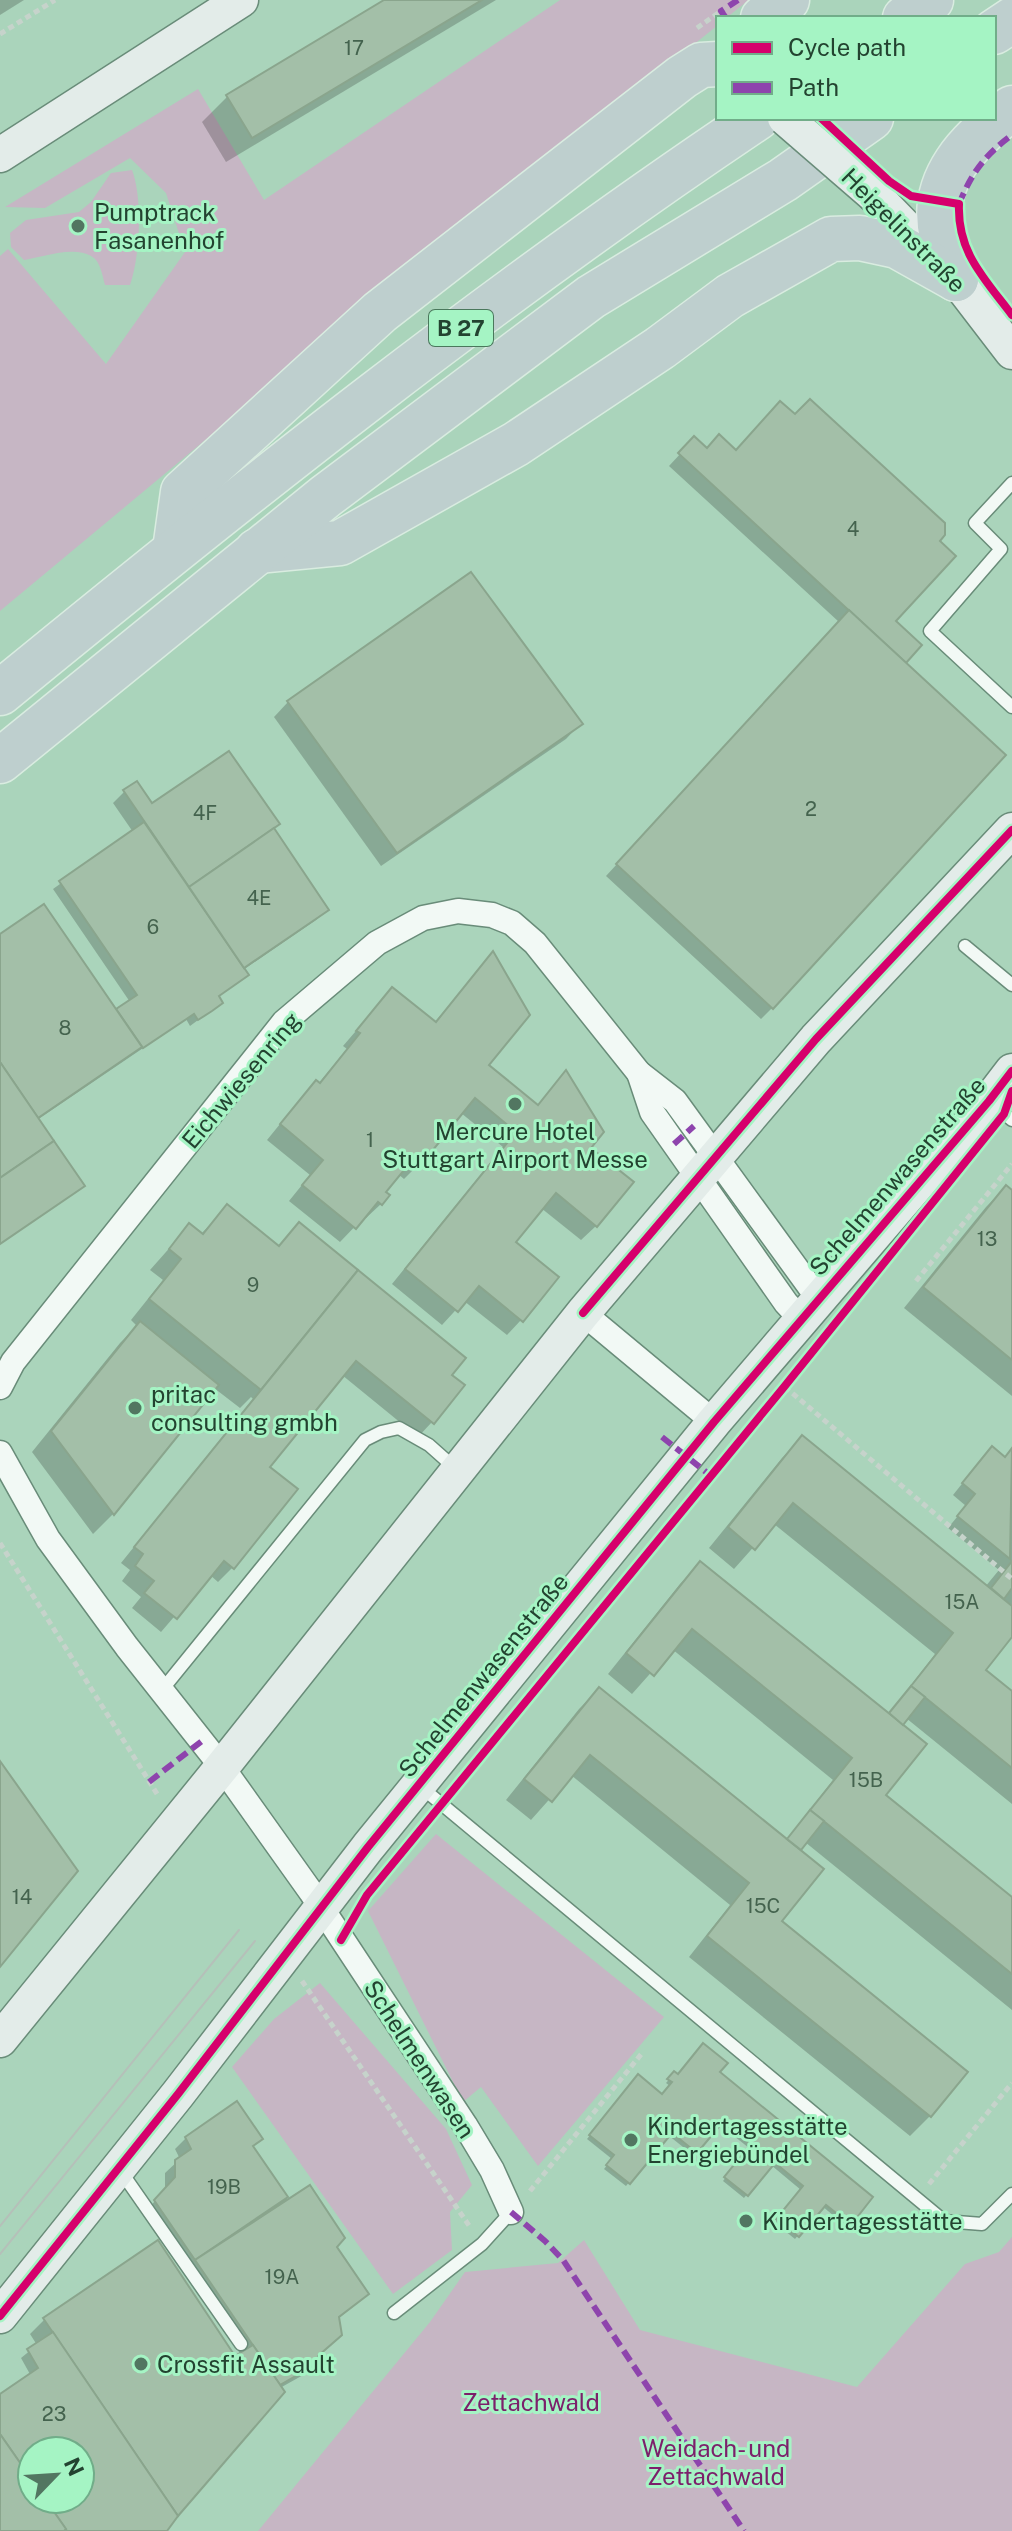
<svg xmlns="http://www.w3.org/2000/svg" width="1012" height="2531" viewBox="0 0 1012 2531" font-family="'Public Sans',sans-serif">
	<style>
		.green { fill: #c6b6c4 }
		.shadow { fill: #0003; fill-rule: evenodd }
		.building { fill: #a3bfa8; stroke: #8aa58d; stroke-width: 2 }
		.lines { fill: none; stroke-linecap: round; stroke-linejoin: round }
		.lane-casing { stroke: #698c79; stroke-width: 15 }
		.street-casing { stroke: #698c79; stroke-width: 27 }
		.secondary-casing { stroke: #698c79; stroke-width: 37 }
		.highway-casing { stroke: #d9ece0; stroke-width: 47 }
		.path { stroke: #c6d3cb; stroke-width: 5; stroke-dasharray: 6 4; stroke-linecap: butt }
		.lane { stroke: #f2f9f5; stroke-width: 12 }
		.street { stroke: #f2f9f5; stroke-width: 24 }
		.secondary { stroke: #e3ece9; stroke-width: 34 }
		.highway { stroke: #becfce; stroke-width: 44 }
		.tram { stroke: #b5c0b9; stroke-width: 2 }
		.secondary-bridge-casing { stroke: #698c79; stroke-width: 37; stroke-linecap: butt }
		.secondary-bridge { stroke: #e3ece9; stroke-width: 34 }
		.quiet { stroke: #8e44ad; stroke-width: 6; stroke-dasharray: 12 6; stroke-linecap: butt }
		.cycleway-casing { stroke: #a5f4c4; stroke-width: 13 }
		.cycleway { stroke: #d6006c; stroke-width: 8 }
		.poi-dot { fill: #527661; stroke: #a5f4c4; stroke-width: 3 }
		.labels { text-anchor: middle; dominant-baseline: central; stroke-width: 6; stroke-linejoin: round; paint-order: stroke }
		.number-label { font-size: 20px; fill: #44634e }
		.shield { fill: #a5f4c4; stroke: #4a785c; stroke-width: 2 }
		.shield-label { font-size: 22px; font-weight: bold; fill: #234330 }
		.poi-label { font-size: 24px; fill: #234330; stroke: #a5f4c4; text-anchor: start }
		.street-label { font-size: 24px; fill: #234330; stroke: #a5f4c4 }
		.park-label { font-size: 24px; fill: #7c206b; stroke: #a5f4c4 }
	</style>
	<rect width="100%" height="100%" fill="#aad4bb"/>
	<!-- green -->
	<g class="green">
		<path d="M560,0H749L726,18H718V25L305,357L0,611V256L8,249L106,364L185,252L166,193L130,158L45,208L5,207L198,89L264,200Z"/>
		<path d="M132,170C143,199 140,256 130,285H105C103,278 101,266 96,260C80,243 44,257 24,260L11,247L10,233L26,220L79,212L91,202L111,173Z"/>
		<path d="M436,1834L664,2017L538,2166L481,2087L463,2102L368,1911Z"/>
		<path d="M320,1983L446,2129L472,2185L450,2212L452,2250L393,2294L232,2067L274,2019Z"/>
		<path d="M1012,2237V2531H258L430,2322L465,2272L558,2263L584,2240L640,2330L857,2387L965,2264L999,2252Z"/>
	</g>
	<!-- shadow -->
	<g class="shadow">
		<path d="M0,0H24L0,15Z"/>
		<path d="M388,0H496L226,162L202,122L227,97Z"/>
		<path d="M694,439L706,450L735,452L893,621L903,663L772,1008L761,1019L606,876L839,622L669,466Z"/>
		<path d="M288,702L580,724L566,739L381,866L274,717Z"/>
		<path d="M124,792L151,806L272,829L327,909L316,920L243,970L247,975L217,997L213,1009L190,1026L186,1019L37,1120L82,1186L0,1244V937L115,1012L130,1002L53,889L133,832L113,803Z"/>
		<path d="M493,954L487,1065L537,1106L565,1073L589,1148L596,1226L581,1240L541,1208L513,1243L521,1320L507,1335L464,1301L442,1325L392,1284L503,1147L461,1113L419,1164L404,1179L398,1174L384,1192L381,1204L366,1218L364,1217L340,1242L289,1201L310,1175L267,1140L302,1097L316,1083L318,1084L347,1049L343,1046L392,989L434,1023Z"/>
		<path d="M1006,1187L1012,1192V1396L904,1308L986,1207Z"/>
		<path d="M227,1207L277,1247L299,1225L450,1375L432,1422L418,1437L342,1375L268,1467L233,1567L218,1582L210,1575L161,1632L132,1608L141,1597L122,1581L130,1570L121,1563L253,1399L251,1397L240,1408L214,1388L113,1514L93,1534L32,1452L120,1343L137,1326L131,1320L163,1280L150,1270L189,1226L200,1235Z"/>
		<path d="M802,1438L985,1587L999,1570L948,1528L966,1506L953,1495L981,1460L1004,1458L1012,1448V1633L983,1670L1012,1694V1804L906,1718L900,1725L883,1795L1012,1899V2010L805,1842L798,1850L779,1922L965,2072L930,2116L910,2136L689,1957L730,1905L571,1775L531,1820L506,1800L579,1709L599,1689L786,1841L833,1780L672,1649L632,1694L608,1674L680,1584L700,1564L888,1715L935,1654L774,1524L734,1569L709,1548L782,1458Z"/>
		<path d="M717,2072L870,2197L846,2226L822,2206L795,2239L775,2223L801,2190L771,2165L744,2198L723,2181L749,2148L719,2124L693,2155L668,2135L626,2186L604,2169L612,2159L587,2139L635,2080L662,2096L670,2086L666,2083L674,2074L678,2077Z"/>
		<path d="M186,2138L251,2147L288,2200L335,2247L367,2294L338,2319L316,2357V2362L305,2374L280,2388L165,2531H0V2397L31,2376L21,2358L37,2345L30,2334L44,2320L157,2243L234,2359L241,2355L145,2212L165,2190V2173L180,2159L175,2149ZM32,2451H80V2499H32Z"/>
	</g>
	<!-- building -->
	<g class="building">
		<path d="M384,0H482L252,138L226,95Z"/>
		<path d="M810,399L945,523V535L940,541L956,556L896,621L922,645L906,663L678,453L694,436L707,448L719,434L736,450L780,401L795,414Z"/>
		<path d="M471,572L583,724L397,853L287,701Z"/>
		<path d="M849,610L1006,755L773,1009L616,864Z"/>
		<path d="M229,751L280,824L189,887L123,790L137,781L152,803Z"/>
		<path d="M144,822L249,975L219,996L223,1003L212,1011L198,1020L194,1014L143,1048L116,1009L137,995L59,881Z"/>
		<path d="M274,828L329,910L244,968L189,887Z"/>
		<path d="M44,904L142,1047L38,1118L0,1062V934Z"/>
		<path d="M493,951L530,1015L489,1065L538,1105L566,1070L604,1132L591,1148L634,1182L597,1227L556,1193L516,1242L559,1277L523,1322L479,1286L458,1312L405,1269L516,1132L475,1098L420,1166L413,1159L386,1192L390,1195L382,1205L378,1202L356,1229L302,1185L323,1160L280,1124L316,1080L320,1083L360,1033L356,1031L392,987L436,1022Z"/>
		<path d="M0,1062L54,1141L0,1178Z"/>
		<path d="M54,1141L85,1186L0,1244V1178Z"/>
		<path d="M1006,1185L1012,1190V1360L923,1287Z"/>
		<path d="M227,1204L279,1246L299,1222L358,1270L261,1390L149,1299L181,1259L169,1249L189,1223L203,1234Z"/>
		<path d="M358,1270L466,1358L452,1375L465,1385L434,1424L356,1361L270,1467L298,1489L234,1569L224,1561L177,1619L144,1593L154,1581L135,1566L143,1554L134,1547Z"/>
		<path d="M140,1321L219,1385L114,1515L51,1431Z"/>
		<path d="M802,1435L1012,1606V1637L986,1670L1012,1691V1768L911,1686L953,1633L793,1503L755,1550L728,1527Z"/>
		<path d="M992,1446L1005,1457L1012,1448L1010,1559L957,1516L975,1494L962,1483Z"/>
		<path d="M700,1561L927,1744L886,1795L1012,1897V1974L810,1810L852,1758L692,1629L654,1676L626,1653Z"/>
		<path d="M1012,1561V1588L1004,1599L991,1588Z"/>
		<path d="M911,1686L925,1697L903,1725L889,1713Z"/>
		<path d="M599,1687L824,1869L782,1921L968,2072L931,2117L707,1936L749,1883L590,1755L552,1802L524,1779Z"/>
		<path d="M0,1761L78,1871L0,1967Z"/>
		<path d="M810,1810L824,1821L801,1850L787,1839Z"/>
		<path d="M703,2043L728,2063L720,2072L873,2197L851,2225L826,2205L799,2237L776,2219L803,2186L775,2163L748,2196L724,2177L751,2144L723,2122L697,2153L672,2133L630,2184L606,2165L614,2155L589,2135L638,2074L662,2094L672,2082L667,2079L674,2071L678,2074Z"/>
		<path d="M237,2101L263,2139L253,2146L288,2197L195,2260L154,2200L175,2177V2160L191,2149L185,2137Z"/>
		<path d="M310,2185L345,2238L337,2247L369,2294L339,2317L342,2335L318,2356V2363L280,2385L195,2260Z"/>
		<path d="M158,2240L235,2356L253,2345L285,2392L178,2516L43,2318Z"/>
		<path d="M53,2332L178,2516L167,2531H67L45,2499H80V2451H32V2480L0,2434V2394L38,2368L27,2349Z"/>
		<path d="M0,2434L32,2480V2499H45L66,2529L64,2531H0Z"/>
	</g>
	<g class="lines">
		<!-- lane casing -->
		<g class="lane-casing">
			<g id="lane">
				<path d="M1012,483L975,523L1001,549L930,631L1012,707"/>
				<path d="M965,946L1012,985"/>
				<path d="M992,1103L1012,1120"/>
				<path d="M162,1690L365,1440L381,1432L399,1428L429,1445L456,1469"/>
				<path d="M421,1787L944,2221L982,2224L1012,2194"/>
				<path d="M120,2170L241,2344"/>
				<path d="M394,2313L482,2244L511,2212"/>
			</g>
		</g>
		<!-- street casing -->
		<g class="street-casing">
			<g id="street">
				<path d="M639,1073L652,1112L786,1303L800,1318"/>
				<path d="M583,1313L714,1422"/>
				<path d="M0,1387L13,1362L284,1022L377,943L423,918L458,911L492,915L512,923L535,943L639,1073L675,1101L818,1298"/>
				<path d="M0,1453L48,1539L127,1647L222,1767L311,1892L465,2125L492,2170L511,2212"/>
			</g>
		</g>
		<!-- secondary casing -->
		<g class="secondary-casing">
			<g id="secondary">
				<path d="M0,155L241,0"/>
				<path d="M874,195L956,279L1012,352"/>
				<path d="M0,2040L222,1767L583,1313L816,1039L1012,830"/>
				<path d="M0,2316L178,2094L368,1847L714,1422L989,1101L1012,1071"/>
			</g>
		</g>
		<!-- highway casing -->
		<g class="highway-casing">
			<g id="highway">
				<path d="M763,18L787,0"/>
				<path d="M905,18L931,0"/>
				<path d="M994,32L1012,20"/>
				<path d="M956,279C951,265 945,251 942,237C928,179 970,139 1012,108"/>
				<path d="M175,550L183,492L380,312L682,77L701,65L718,64"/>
				<path d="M257,551L340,543L516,444L660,348L730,296L831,239L860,238L897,246L956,279"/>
				<path d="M0,693C245,492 493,295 757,118"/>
				<path d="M0,761L326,496L591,297L783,180L871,118"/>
			</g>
		</g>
		<!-- path -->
		<g class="path">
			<path d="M697,28L721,11"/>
			<path d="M0,34L55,0"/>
			<path d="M916,1281L1012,1164"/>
			<path d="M785,1387L1012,1579"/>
			<path d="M0,1543L159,1797"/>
			<path d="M302,1981L470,2227"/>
			<path d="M929,2184L1012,2083"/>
			<path d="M530,2191L643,2052"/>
		</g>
		<!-- lane -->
		<use href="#lane" class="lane"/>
		<!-- street -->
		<use href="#street" class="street"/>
		<!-- secondary -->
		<use href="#secondary" class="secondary"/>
		<!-- highway -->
		<use href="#highway" class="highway"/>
		<!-- tram -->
		<g class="tram">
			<path d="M0,2226L239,1930"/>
			<path d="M0,2254L255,1941"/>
		</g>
		<!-- secondary-bridge casing -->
		<g class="secondary-bridge-casing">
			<path id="secondary-bridge" d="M785,118L874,195"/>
		</g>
		<!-- secondary-bridge -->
		<use href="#secondary-bridge" class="secondary-bridge"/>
		<!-- quiet -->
		<g class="quiet">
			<path d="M726,18L721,11L738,0"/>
			<path d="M959,204C972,172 985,155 1012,135"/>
			<path d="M674,1144L694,1126"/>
			<path d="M662,1437L711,1476"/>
			<path d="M149,1782L202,1741"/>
			<path d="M511,2212L545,2241L563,2260L744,2531"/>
		</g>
		<!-- cycleway casing -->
		<g class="cycleway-casing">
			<g id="cycleway">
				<path d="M821,118L889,181L911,196L959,204C957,252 984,278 1012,315"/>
				<path d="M583,1313L816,1039L1012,830"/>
				<path d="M341,1940L367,1895L784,1387L1004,1114L1012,1091"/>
				<path d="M0,2316L178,2094L368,1847L714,1422L989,1101L1012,1071"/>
			</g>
		</g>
		<!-- cycleway -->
		<use href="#cycleway" class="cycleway"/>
	</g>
	<!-- markers -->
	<g class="poi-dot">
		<circle cx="78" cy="226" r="8"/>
		<circle cx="515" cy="1104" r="8"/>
		<circle cx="135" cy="1408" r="8"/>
		<circle cx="631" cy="2140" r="8"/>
		<circle cx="746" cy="2221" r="8"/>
		<circle cx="141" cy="2364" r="8"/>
	</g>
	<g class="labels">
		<!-- number labels -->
		<g class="number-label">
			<text x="354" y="48">17</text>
			<text x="853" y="529">4</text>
			<text x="811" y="809">2</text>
			<text x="205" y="813">4F</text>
			<text x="259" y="898">4E</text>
			<text x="153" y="927">6</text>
			<text x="65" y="1028">8</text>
			<text x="370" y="1140">1</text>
			<text x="987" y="1239">13</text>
			<text x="253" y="1285">9</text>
			<text x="962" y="1602">15A</text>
			<text x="866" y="1780">15B</text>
			<text x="22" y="1897">14</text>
			<text x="763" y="1906">15C</text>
			<text x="224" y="2187">19B</text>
			<text x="282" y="2277">19A</text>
			<text x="54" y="2414">23</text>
		</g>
		<!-- shield labels -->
		<rect class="shield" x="429" y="310" width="64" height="36" rx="6"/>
		<g class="shield-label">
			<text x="461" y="328">B 27</text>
		</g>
		<!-- poi labels -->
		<g class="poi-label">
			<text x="94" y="212">Pumptrack<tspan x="94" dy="28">Fasanenhof</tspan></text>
			<text x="515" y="1131" text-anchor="middle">Mercure Hotel<tspan x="515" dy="28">Stuttgart Airport Messe</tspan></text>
			<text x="151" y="1394">pritac<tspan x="151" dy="28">consulting gmbh</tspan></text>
			<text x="647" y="2126">Kindertagesstätte<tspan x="647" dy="28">Energiebündel</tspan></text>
			<text x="762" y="2221">Kindertagesstätte</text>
			<text x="157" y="2364">Crossfit Assault</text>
		</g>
		<!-- street labels -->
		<g class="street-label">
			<text transform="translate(904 230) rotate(45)">Heigelinstraße</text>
			<text transform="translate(241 1080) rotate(-50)">Eichwiesenring</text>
			<text transform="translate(897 1176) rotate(-49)">Schelmenwasenstraße</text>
			<text transform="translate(483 1675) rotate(-51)">Schelmenwasenstraße</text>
			<text transform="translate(420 2059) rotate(57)">Schelmenwasen</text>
		</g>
		<!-- park labels -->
		<g class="park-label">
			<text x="531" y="2402">Zettachwald</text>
			<text x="716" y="2448">Weidach- und<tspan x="716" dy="28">Zettachwald</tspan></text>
		</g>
	</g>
	<!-- legend -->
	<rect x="716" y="16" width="280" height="104" fill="#a5f4c4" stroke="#71ad89" stroke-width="2"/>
	<rect x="732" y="42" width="40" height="12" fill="#d6006c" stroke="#71ad89" stroke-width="2"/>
	<text x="788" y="56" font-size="24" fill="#234330">Cycle path</text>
	<rect x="732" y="82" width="40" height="12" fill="#8e44ad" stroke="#71ad89" stroke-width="2"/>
	<text x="788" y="96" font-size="24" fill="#234330">Path</text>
	<!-- north arrow -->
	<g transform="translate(56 2475) rotate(65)"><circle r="38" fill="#a5f4c4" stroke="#71ad89" stroke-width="2"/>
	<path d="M0-6L14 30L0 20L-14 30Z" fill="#527661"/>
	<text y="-12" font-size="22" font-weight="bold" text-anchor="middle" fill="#234330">N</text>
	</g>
</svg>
